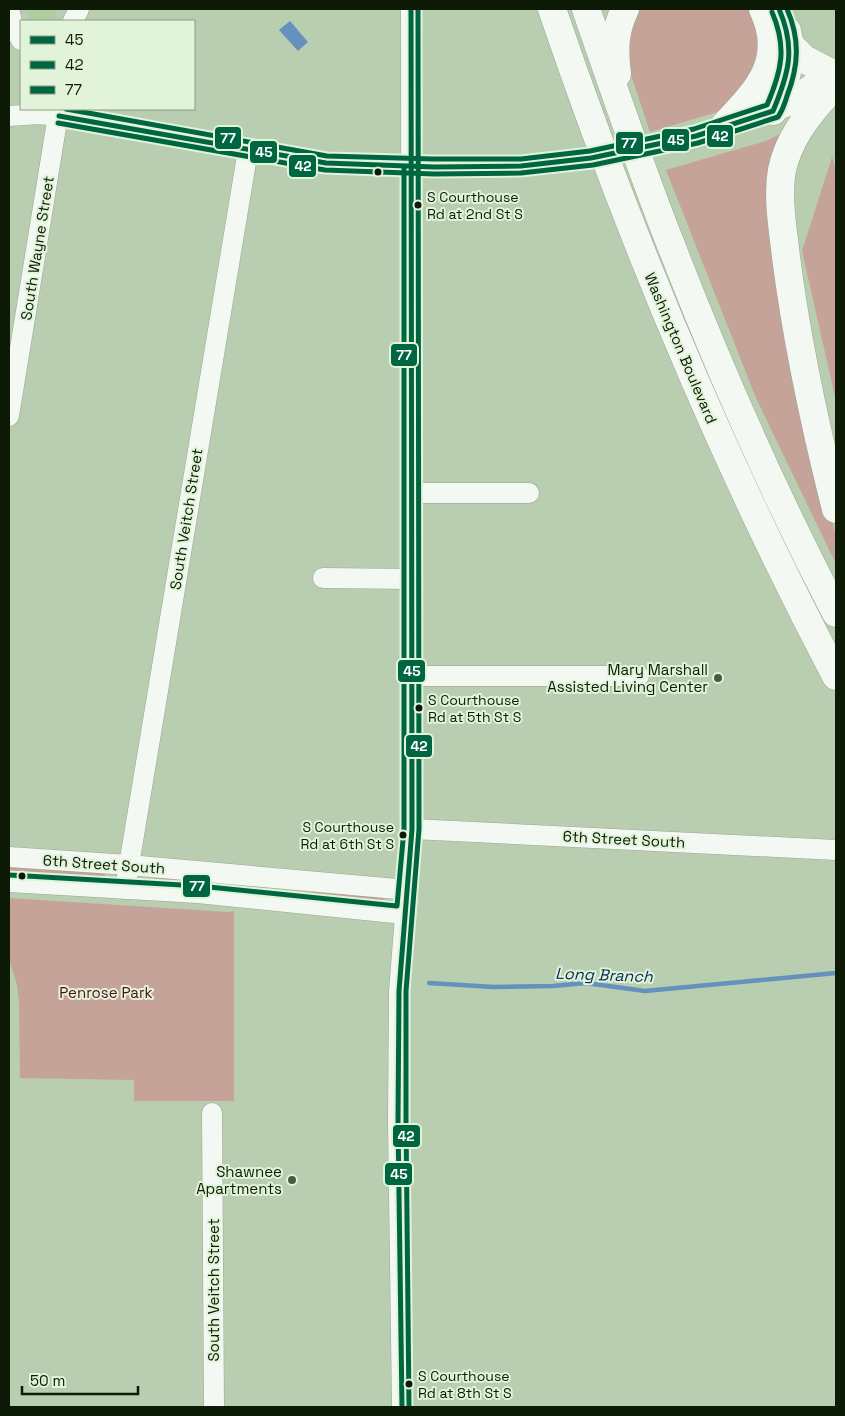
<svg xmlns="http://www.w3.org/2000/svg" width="845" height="1416" viewBox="0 0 845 1416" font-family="'Space Grotesk',sans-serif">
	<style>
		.built { fill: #aecea0 }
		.green { fill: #c6a399 }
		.water { fill: #6491be }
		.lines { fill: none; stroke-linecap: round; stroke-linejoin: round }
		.stream { stroke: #6491be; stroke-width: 4.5 }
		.minor-casing { stroke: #98a892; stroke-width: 21 }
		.highway-casing { stroke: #98a892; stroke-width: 29 }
		.minor { stroke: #f4f8f3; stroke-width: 20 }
		.highway { stroke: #f4f8f3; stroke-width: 28 }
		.minor-bridge-casing { stroke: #98a892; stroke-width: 21; stroke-linecap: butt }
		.minor-bridge { stroke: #f4f8f3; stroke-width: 20 }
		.bus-1-casing { stroke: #e1f4d9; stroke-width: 9 }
		.bus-2-casing { stroke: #e1f4d9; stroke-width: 9 }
		.bus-3-casing { stroke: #e1f4d9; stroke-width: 9 }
		.bus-1 { stroke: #006641; stroke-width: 5 }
		.bus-2 { stroke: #006641; stroke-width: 5 }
		.bus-3 { stroke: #006641; stroke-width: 5 }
		.bus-dot { fill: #0c1a06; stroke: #e1f4d9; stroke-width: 2 }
		.poi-dot { fill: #495942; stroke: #e1f4d9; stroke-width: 2 }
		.labels { text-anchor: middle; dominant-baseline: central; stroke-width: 4; stroke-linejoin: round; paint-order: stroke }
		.bus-label { font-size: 14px; fill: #0c1a06; stroke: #e1f4d9; text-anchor: start }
		.street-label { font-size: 15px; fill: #0c1a06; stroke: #e1f4d9 }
		.poi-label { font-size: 15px; fill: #0c1a06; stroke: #e1f4d9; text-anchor: end }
		.park-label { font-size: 15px; fill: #500d19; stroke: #e1f4d9 }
		.water-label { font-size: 16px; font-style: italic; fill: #022858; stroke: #e1f4d9 }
		.line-badge { stroke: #e1f4d9; stroke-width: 2 }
		.badge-label { font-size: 14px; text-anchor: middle; font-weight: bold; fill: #fff }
	</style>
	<rect width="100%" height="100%" fill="#b9cdb1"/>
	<!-- built -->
	<path class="built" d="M26,9H57L53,21H30Z"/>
	<!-- green -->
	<g class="green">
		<path d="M640,9H753L766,41L758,79L728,109L650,132L625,57L630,20Z"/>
		<path d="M796,126L776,158L789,328L836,537V564L756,398L666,170L766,141Z"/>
		<path d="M832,157L836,171V401L802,251Z"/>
		<path d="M9,864L105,872V877L101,880L9,875Z"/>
		<path d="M155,875L268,885L267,891L158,883L154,880Z"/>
		<path d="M312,889L384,897L383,901L379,904L311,895Z"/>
		<path d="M9,898L228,912L234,911V1101H134V1080L20,1078L19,1001L17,985L9,960Z"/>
	</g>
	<!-- water -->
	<path class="water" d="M290,21L308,42L298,51L279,30Z"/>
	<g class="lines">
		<!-- stream -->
		<path class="stream" d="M429,983L493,987L553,986L586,983L645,991L836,973"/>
		<!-- minor casing -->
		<g class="minor-casing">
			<g id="minor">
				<path d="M9,9L13,26L21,40"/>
				<path d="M73,21L79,9"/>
				<path d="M787,101L814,82L836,71"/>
				<path d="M9,116L39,114L59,116L326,163L434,167L536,165"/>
				<path d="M696,136L827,94"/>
				<path d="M9,416L59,109"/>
				<path d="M412,493H529"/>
				<path d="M323,578L412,579"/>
				<path d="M413,676H639"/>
				<path d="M412,829L836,850"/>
				<path d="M9,857L129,865L408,890"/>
				<path d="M9,882L198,893L404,914"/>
				<path d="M125,889L248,150"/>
				<path d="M212,1113L214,1407"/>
				<path d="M402,1407L398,1121L399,991L412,829L411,9"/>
			</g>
		</g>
		<!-- highway casing -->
		<g class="highway-casing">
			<g id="highway">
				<path d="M552,9C630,238 723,461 836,676"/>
				<path d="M586,9C613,86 639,164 669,240C718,367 773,492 836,613"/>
				<path d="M790,45L804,59L831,73"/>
				<path d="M617,74C614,49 614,32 625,9"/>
				<path d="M825,96C806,117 788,141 782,170C777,198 783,229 786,257C797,342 815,426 836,509"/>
				<path d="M773,111C784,85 795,59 787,31"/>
				<path d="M722,128C756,92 788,62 763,9"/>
			</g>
		</g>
		<!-- minor -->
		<use href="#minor" class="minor"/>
		<!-- highway -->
		<use href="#highway" class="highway"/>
		<!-- minor-bridge casing -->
		<g class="minor-bridge-casing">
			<path id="minor-bridge" d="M536,165L591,158L696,136"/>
		</g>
		<!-- minor-bridge -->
		<use href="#minor-bridge" class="minor-bridge"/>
		<!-- bus-1 casing -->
		<g class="bus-1-casing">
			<g id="bus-1">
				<path d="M59,116L326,163L434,167L521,166L591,158L696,136L773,111C789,73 796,48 779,9"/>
				<path d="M402,1407L398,1121L399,991L412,829L411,9"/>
			</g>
		</g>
		<!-- bus-2 casing -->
		<g class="bus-2-casing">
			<g id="bus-2">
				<path d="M58,123L325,170L434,174L521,173L593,165L698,143L778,117C782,111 785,103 787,96C799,65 800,39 787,9"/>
				<path d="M409,1407L406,1121V991L419,829L418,9"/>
			</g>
		</g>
		<!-- bus-3 casing -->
		<g class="bus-3-casing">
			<g id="bus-3">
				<path d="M66,109L327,156L434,159H521L590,151L694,129L767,105C782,70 787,47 772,12"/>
				<path d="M9,875L199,886L397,906L404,829V167"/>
			</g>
		</g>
		<!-- bus-1 -->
		<use href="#bus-1" class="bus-1"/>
		<!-- bus-2 -->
		<use href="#bus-2" class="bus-2"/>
		<!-- bus-3 -->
		<use href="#bus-3" class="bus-3"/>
	</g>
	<!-- markers -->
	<g class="bus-dot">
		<circle cx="378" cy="172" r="4.5"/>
		<circle cx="418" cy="205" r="4.5"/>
		<circle cx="419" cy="708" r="4.5"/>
		<circle cx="403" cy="835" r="4.5"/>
		<circle cx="22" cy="876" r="4.5"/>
		<circle cx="409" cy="1384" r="4.5"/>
	</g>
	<g class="poi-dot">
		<circle cx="718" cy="678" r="5"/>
		<circle cx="292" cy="1180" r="5"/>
	</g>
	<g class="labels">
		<!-- bus labels -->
		<g class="bus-label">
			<text x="427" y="197">S Courthouse<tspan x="427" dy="17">Rd at 2nd St S</tspan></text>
			<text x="428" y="700">S Courthouse<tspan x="428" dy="17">Rd at 5th St S</tspan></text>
			<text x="394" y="827" text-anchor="end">S Courthouse<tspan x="394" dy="17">Rd at 6th St S</tspan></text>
			<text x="418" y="1376">S Courthouse<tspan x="418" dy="17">Rd at 8th St S</tspan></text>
		</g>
		<!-- street labels -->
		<g class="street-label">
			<text transform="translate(37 248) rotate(-81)">South Wayne Street</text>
			<text transform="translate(681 348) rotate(67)">Washington Boulevard</text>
			<text transform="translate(186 519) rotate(-81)">South Veitch Street</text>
			<text transform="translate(624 839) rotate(3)">6th Street South</text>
			<text transform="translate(104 864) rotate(4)">6th Street South</text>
			<text transform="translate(213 1290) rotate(-90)">South Veitch Street</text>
		</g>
		<!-- poi labels -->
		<g class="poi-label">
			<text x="708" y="669">Mary Marshall<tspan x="708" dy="17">Assisted Living Center</tspan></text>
			<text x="282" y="1171">Shawnee<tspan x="282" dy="17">Apartments</tspan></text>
		</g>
		<!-- park labels -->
		<g class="park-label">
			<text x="106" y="992">Penrose Park</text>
		</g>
		<!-- water labels -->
		<g class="water-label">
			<text transform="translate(604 975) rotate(2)">Long Branch</text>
		</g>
	</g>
	<g class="line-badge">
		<rect x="706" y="124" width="28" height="24" rx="5" fill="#006641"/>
		<rect x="214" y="126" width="28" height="24" rx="5" fill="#006641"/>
		<rect x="661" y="128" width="29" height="24" rx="5" fill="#006641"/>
		<rect x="615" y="131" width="29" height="24" rx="5" fill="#006641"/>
		<rect x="249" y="140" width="29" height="24" rx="5" fill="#006641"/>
		<rect x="288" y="154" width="29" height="24" rx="5" fill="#006641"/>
		<rect x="390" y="343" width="28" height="24" rx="5" fill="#006641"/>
		<rect x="397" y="659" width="29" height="24" rx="5" fill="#006641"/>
		<rect x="405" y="734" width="28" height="24" rx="5" fill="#006641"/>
		<rect x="182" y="874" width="29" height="24" rx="5" fill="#006641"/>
		<rect x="392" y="1124" width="29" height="24" rx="5" fill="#006641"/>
		<rect x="384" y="1162" width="29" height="24" rx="5" fill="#006641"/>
	</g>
	<g class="badge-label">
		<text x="720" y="141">42</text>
		<text x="228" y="143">77</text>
		<text x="676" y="145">45</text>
		<text x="629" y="148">77</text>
		<text x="264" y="157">45</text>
		<text x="303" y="171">42</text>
		<text x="404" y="360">77</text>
		<text x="412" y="676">45</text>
		<text x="419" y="751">42</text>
		<text x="197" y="891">77</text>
		<text x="406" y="1141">42</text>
		<text x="399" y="1179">45</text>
	</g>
	<!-- border -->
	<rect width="845" height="1416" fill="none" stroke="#0c1a06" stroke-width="20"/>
	<!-- legend -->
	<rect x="20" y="20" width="175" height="90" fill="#e1f4d9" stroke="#8c9d85"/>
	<rect x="30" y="36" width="25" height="8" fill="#006641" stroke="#8c9d85"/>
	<text x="65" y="45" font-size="15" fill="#0c1a06">45</text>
	<rect x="30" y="61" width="25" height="8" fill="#006641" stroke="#8c9d85"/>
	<text x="65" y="70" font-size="15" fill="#0c1a06">42</text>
	<rect x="30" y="86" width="25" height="8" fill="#006641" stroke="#8c9d85"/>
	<text x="65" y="95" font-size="15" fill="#0c1a06">77</text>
	<!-- scale -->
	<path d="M22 1386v8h116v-8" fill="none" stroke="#0c1a06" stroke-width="2.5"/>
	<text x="30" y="1386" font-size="15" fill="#0c1a06" stroke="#e1f4d9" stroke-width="4" paint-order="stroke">50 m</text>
</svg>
